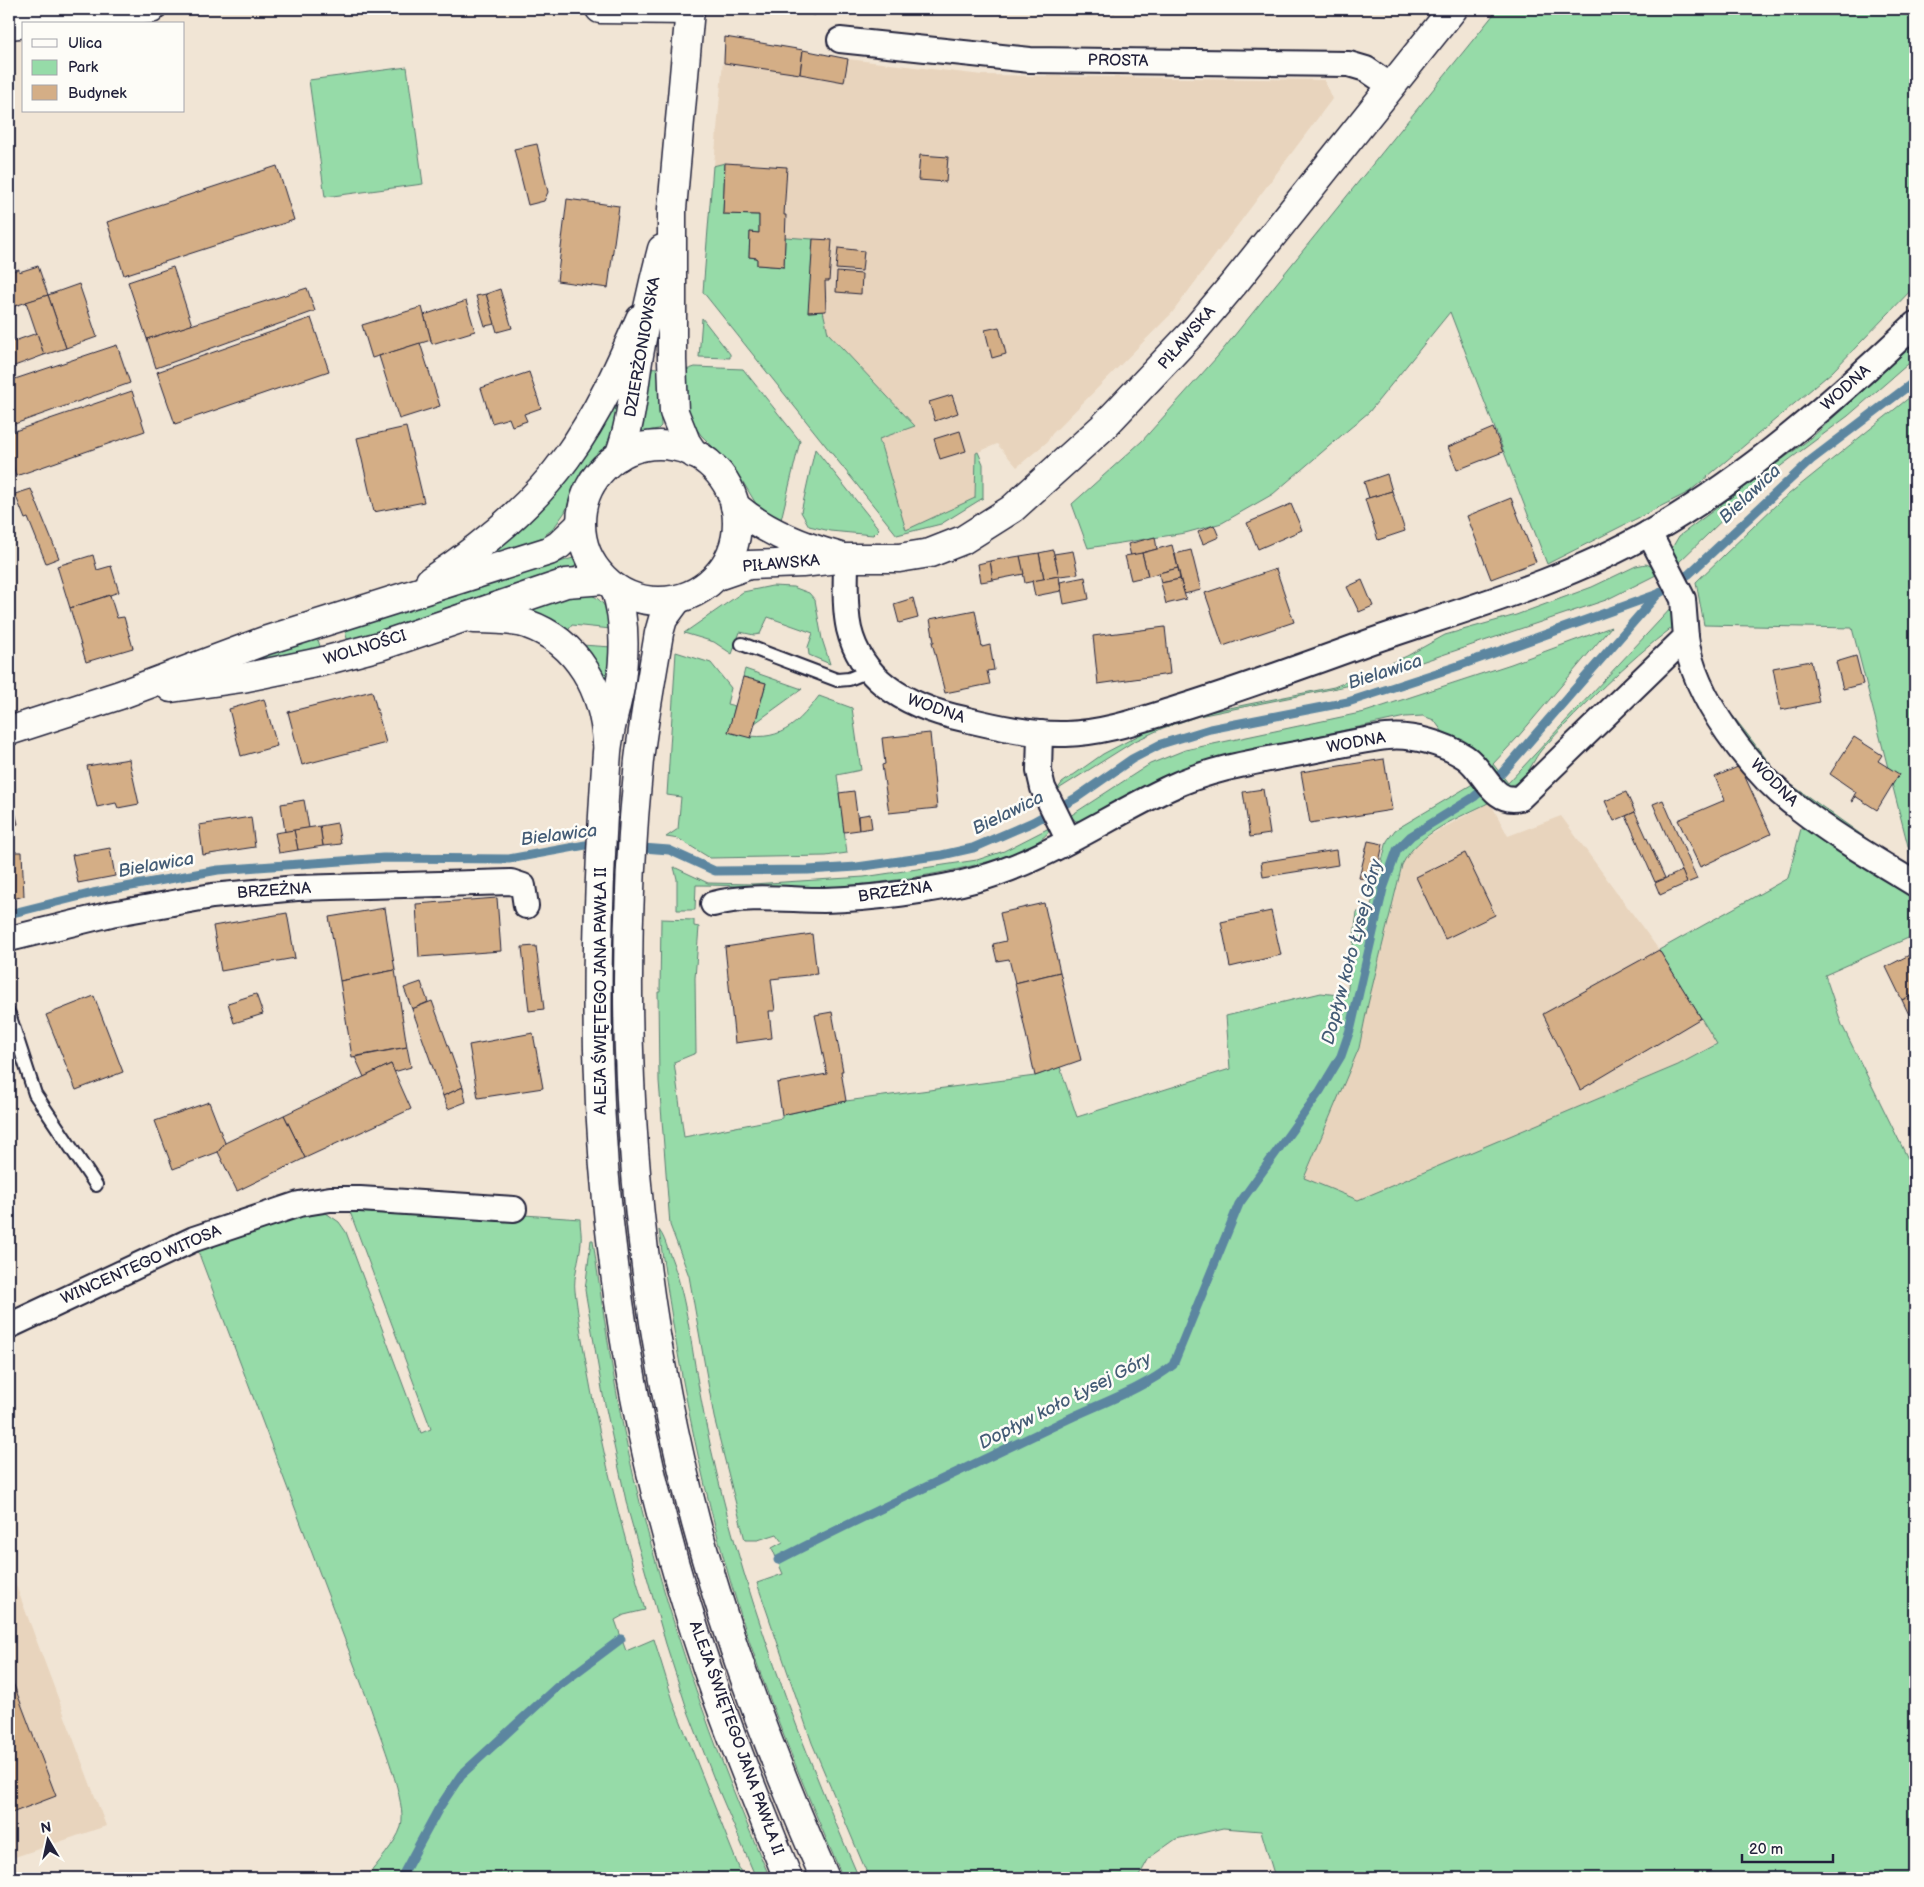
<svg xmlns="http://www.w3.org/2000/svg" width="1924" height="1887" viewBox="0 0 1924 1887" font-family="'Balsamiq Sans',sans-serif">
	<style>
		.built { fill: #e8d4bd }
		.green { fill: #96dba8; stroke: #5c7e72 }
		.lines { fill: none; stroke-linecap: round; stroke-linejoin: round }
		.stream { stroke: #5c86a0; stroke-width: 9 }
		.building { fill: #d4ae86; stroke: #22223b }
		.service-casing { stroke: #22223b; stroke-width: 16 }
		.minor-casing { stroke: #22223b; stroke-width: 28 }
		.tertiary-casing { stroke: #22223b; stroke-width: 31 }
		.secondary-casing { stroke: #22223b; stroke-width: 31 }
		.service { stroke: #fdfcf7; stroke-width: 12 }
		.minor { stroke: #fdfcf7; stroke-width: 24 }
		.tertiary { stroke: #fdfcf7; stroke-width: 28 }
		.secondary { stroke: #fdfcf7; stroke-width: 28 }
		.labels { text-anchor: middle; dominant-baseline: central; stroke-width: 5; stroke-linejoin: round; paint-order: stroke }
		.street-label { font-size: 16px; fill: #22223b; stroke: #fdfcf7 }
		.water-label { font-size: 18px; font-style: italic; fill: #445c76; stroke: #fdfcf7 }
	</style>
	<rect width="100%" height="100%" fill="#f1e5d5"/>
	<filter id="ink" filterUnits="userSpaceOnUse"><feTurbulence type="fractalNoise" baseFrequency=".02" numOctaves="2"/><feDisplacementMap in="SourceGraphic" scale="10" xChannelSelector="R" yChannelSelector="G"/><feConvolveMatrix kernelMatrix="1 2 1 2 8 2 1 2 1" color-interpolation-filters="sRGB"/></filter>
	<g filter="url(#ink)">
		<!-- built -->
		<g class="built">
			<path d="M725,37L848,59L982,75L1324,80L1332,99L1172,313L1052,434L1047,442L1017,467L997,444L976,453L975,498L906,530L879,439L915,426L828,333L823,320L808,312L704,281Z"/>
			<path d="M1490,802L1508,836L1561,816L1659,950L1717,1043L1678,1065L1358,1200L1304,1179L1359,1048L1368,1004L1404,860L1413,847L1425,838Z"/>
			<path d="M9,1567L106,1826L9,1859Z"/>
		</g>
		<!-- green -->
		<g class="green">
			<path d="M1498,9H1915V286L1832,372L1689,492L1547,564L1450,312L1369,412L1273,494L1222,523L1185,533L1088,548L1072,504L1142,441L1217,357Z"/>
			<path d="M407,67L423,184L325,197L309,80Z"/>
			<path d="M725,163L723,214L759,215V233L750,232L749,257L757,258V265L784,267L785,237L813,239L809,312L823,311L828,333L915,426L879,439L906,530L975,498L976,453L978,452L983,464V498L941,524L897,535L703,292L713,166Z"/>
			<path d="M702,318L730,354V358L699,357Z"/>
			<path d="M1915,343V358L1848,416L1770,474L1677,564L1672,548L1679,536L1811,438Z"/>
			<path d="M645,367L658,368L661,426L658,429L641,432L639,428Z"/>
			<path d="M695,367L743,369L800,441L780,524L758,507L735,469L701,435L691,421L687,410L686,370Z"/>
			<path d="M1915,393V876L1850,834L1773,773L1732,718L1733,716L1774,769L1789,783L1915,873L1852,628L1704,625L1696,582L1779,502Z"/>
			<path d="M621,395L610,442L581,471L565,512L553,529L534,543L485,559L591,444Z"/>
			<path d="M815,449L879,529L873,535L830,531L809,526L801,512Z"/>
			<path d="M573,558L576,565L574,567L478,597L348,642L344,628Z"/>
			<path d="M1646,564L1653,567L1658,574L1606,600L1356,684L1199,716L1163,728L1133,742L1057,790L1062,783L1103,754L1145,732L1199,714L1334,687L1407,656L1445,635L1516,615L1592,587L1636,566Z"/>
			<path d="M772,586L793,587L809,593L815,600L822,639L830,664L809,655L808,647L813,633L768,617L760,634L754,635L740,632L732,654L714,642L684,633L743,592Z"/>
			<path d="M587,593C605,600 608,610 611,629L572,625L567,632L523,610L575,594Z"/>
			<path d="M1674,605L1673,627C1625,663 1585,704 1543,748C1530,762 1528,785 1505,786L1447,738L1434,720L1423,716L1405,717L1211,759L1161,777L1084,820L1076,821L1070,816L1150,764L1185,750L1365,712L1511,664L1611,627L1517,738L1493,764L1508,783Z"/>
			<path d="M317,637L321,649L216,671Z"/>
			<path d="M582,645L612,647L607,684Z"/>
			<path d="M676,652L711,663L731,688L727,704L735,706L729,732C774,744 792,732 819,696L852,708L861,770L837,775L847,853L826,856L710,858L679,839L666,837L678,829L681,797L667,795Z"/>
			<path d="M745,669L802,689L755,723L766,683L743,677Z"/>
			<path d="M1476,782L1490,802C1459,818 1418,832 1402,865L1368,1004L1359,1048L1304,1178L1358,1200L1678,1065L1717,1044L1659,950L1788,878L1803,821L1915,893V935L1825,975L1842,1025L1915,1173V1878H1267L1274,1874L1261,1831L1223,1828L1176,1839L1149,1858L1138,1878H869L812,1743L757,1583L783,1574L772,1548L783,1542L777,1534L758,1540H745L714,1417L689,1276L670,1225L659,1081L658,992H660L661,919L694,920V926L699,927L695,978L696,1053L674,1062L684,1137L782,1118V1115L846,1101L1035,1076L1060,1067L1077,1117L1230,1069L1226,1016L1321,993L1347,996L1357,912L1369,913L1387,841L1395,830Z"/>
			<path d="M1049,828L1050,830C1027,866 873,885 829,887C785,889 740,885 696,885L695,910H677V879L674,867L708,883L752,884L864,877L977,860L1004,851Z"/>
			<path d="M413,1207L580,1219C580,1227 582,1235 581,1242C580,1258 573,1276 575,1291C589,1399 615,1506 645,1610L624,1615L615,1620L626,1651L654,1639L675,1707L743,1878H366C376,1865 396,1843 401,1827C408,1804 379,1734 371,1709L196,1246L255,1223L323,1211L339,1222L346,1232L421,1433L431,1429L350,1212V1210Z"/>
			<path d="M659,1230C663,1235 666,1243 668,1250C686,1292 690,1338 698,1383C728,1555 790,1718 859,1878H843C804,1788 766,1697 737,1603C699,1481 676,1356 659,1230Z"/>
			<path d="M591,1240H593C604,1320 616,1400 634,1478C667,1616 713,1749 770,1878H756L716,1784L686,1706L666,1644L628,1510L603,1395L585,1290Z"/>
		</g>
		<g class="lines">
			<!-- stream -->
			<g class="stream">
				<path d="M9,914L93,893L218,870L383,858L509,859L591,844L669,850L715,871L808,870L857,867L942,855L973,848L1033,822L1076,798L1132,759L1161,744L1210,729L1348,702L1458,666L1658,594L1689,574L1811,460L1915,381"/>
				<path d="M778,1560C870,1512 965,1469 1058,1424C1095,1405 1140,1391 1173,1365L1239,1204L1320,1091L1341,1056L1351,1027L1383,889L1397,850L1411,836L1474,797L1502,773L1656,596"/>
				<path d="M401,1878L439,1808L461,1775L557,1687L621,1639"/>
			</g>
		</g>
		<!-- building -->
		<g class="building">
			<path d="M761,9H816L815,15Z"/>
			<path d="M1086,9H1116L1115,12Z"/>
			<path d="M725,37L803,50L800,74L724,63Z"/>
			<path d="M803,50L848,59L844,82L800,74Z"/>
			<path d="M537,144L548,192L544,201L528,205L514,149Z"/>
			<path d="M920,155L948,157L946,182L918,180Z"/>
			<path d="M725,163L787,167L784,215H786L784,267L757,265V258L749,257L750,232L759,233V215L723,214Z"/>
			<path d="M277,166L294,220L124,275L107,222Z"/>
			<path d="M567,199L619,206L608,288L557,281Z"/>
			<path d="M813,239L832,240L829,281H825L826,311L808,312Z"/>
			<path d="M838,248L864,251L862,271L836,269Z"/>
			<path d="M38,266L48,295L9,308V272L19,269V272Z"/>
			<path d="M173,267L192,325L147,339L128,282Z"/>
			<path d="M837,272L862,274L861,294L836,292Z"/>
			<path d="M79,284L97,337L66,348L48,295Z"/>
			<path d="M307,288L315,311L156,368L147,339Z"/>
			<path d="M500,289L512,328L497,332L486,294Z"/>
			<path d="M486,294L495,324L485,326L476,296Z"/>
			<path d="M48,295L66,348L44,355L26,302Z"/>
			<path d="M466,301L475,331L432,344L424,315Z"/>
			<path d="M422,307L431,340L372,358L362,325Z"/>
			<path d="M311,318L329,371L175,424L157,372Z"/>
			<path d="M999,327L1006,354L992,358L985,330Z"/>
			<path d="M37,333L44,355L9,368V343Z"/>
			<path d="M420,343L440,406L399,419L379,356Z"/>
			<path d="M117,345L130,383L9,426V381Z"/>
			<path d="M529,372L541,408L524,414L527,421L512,426L509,418L492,423L481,388Z"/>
			<path d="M132,391L145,431L16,476L9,453V433Z"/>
			<path d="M952,395L958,413L935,421L929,402Z"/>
			<path d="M406,427L424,502L374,512L357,438Z"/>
			<path d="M1493,428L1503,452L1457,470L1448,447Z"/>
			<path d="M960,431L966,451L940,459L934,439Z"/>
			<path d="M1387,474L1392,491L1369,498L1364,482Z"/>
			<path d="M31,489L59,558L46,563L28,518L25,519L15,494Z"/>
			<path d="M1392,491L1405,531L1378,540L1365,499Z"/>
			<path d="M1511,498L1536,562L1491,579L1467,516Z"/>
			<path d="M1291,504L1302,530L1258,549L1247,523Z"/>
			<path d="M1214,525L1219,537L1203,544L1198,532Z"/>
			<path d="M1155,537L1157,549L1131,556L1128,544Z"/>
			<path d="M1172,545L1178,568L1148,576L1142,553Z"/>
			<path d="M1053,550L1059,576L1044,579L1039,553Z"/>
			<path d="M1191,550L1201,590L1184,594L1175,554Z"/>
			<path d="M1073,551L1078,574L1059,576L1054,554Z"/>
			<path d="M1039,553L1044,579L1025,583L1020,556Z"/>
			<path d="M1142,553L1148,576L1131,580L1125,556Z"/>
			<path d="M93,555L97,570L111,566L119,592L70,608L57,566Z"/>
			<path d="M1020,556L1024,574L993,580L990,561Z"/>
			<path d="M990,561L993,580L981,582L978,564Z"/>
			<path d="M1178,568L1180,579L1161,583L1159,573Z"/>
			<path d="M1276,569L1294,622L1223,646L1205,593Z"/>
			<path d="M1059,576L1061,591L1035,596L1032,581Z"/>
			<path d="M1085,577L1089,599L1064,604L1060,582Z"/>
			<path d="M1180,579L1186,599L1166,604L1161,583Z"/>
			<path d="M1362,580L1373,606L1359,612L1347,587Z"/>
			<path d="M110,595L117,618L124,617L133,648L86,662L70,608Z"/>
			<path d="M913,598L918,618L899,623L894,604Z"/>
			<path d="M975,610L982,647L990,645L994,670L987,671L990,684L945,693L932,642H934L930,619Z"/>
			<path d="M1165,627L1170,674L1098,684L1093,636Z"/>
			<path d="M1856,656L1863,684L1843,689L1836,662Z"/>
			<path d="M1811,661L1819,702L1781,710L1773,668Z"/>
			<path d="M743,677L766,683L751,738L728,732Z"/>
			<path d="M372,691L386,743L302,765L288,712Z"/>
			<path d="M264,699L277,746L241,756L229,709Z"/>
			<path d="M930,733L937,808L889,813L882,765L885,764L882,738Z"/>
			<path d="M1854,737L1882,755L1878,761L1899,774L1877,810L1855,796L1853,802L1851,801L1856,792L1830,774Z"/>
			<path d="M129,759L139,804L118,808L116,803L97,807L87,766Z"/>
			<path d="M1384,759L1392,810L1310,823L1301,772Z"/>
			<path d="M1740,766L1771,834L1700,867L1678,820L1725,800L1715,777Z"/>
			<path d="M9,788L18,824L9,827Z"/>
			<path d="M1263,789L1270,834L1250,837L1243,792Z"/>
			<path d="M854,791L859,830L844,832L839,793Z"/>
			<path d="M1626,792L1635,812L1614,821L1605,801Z"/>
			<path d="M304,800L309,828L285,832L281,804Z"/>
			<path d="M1663,800L1697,879L1687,883L1653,804Z"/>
			<path d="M1635,812L1665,878L1655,882L1626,816Z"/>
			<path d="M870,814L872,828L859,830L858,816Z"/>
			<path d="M251,817L255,847L203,855L199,825Z"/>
			<path d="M337,823L341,844L323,846L320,826Z"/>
			<path d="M320,826L323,846L298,850L294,830Z"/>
			<path d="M294,830L298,850L279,853L275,833Z"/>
			<path d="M1368,841L1383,844L1375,881L1359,878Z"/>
			<path d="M110,848L115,876L78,883L72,855Z"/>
			<path d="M1336,850L1338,865L1263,877L1261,862Z"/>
			<path d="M9,852H22L24,896L9,900Z"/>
			<path d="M1465,853L1495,915L1445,939L1416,877Z"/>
			<path d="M1682,871L1687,883L1660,895L1655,883Z"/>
			<path d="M497,898L501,951L419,957L416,904Z"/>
			<path d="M1044,903L1060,972L1015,983L1009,959L997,961L993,944L1006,941L1000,913Z"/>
			<path d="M385,908L395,970L340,981L329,917Z"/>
			<path d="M1271,911L1281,955L1230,967L1221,922Z"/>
			<path d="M287,913L295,958L221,971L213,926Z"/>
			<path d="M812,934L817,974L771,979L775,1011H769L772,1038L735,1043L725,947Z"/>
			<path d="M536,946L544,1009L529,1011L522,947Z"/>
			<path d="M1659,950L1701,1018L1580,1090L1543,1014Z"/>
			<path d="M1915,952V994L1902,1000L1886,967Z"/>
			<path d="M395,970L407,1047L352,1057L340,981Z"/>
			<path d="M1060,972L1081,1060L1035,1076L1015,983Z"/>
			<path d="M421,982L428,1002L412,1009L404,988Z"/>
			<path d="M256,994L263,1014L234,1023L228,1003Z"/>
			<path d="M1915,994V1027L1902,1000Z"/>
			<path d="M94,996L123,1072L76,1090L46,1015Z"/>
			<path d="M432,1001L463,1087L443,1096L412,1009Z"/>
			<path d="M832,1012L843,1071H841L846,1101L782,1115L777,1083L827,1074L815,1015Z"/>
			<path d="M533,1033L543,1088L478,1098L469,1045Z"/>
			<path d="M407,1047L411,1067L394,1072L391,1064L364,1077L355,1057Z"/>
			<path d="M391,1064L411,1109L305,1158L284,1115Z"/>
			<path d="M463,1087L466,1102L448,1109L443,1096Z"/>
			<path d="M209,1102L225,1143L218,1152L173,1169L155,1121Z"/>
			<path d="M284,1115L305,1158L237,1191L218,1152L225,1143Z"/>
			<path d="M9,1672L56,1796L9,1814Z"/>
		</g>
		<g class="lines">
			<!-- service casing -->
			<g class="service-casing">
				<g id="service">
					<path d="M742,644L837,680L849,679L869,671"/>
					<path d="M9,1014L35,1094L96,1185"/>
				</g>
			</g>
			<!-- minor casing -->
			<g class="minor-casing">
				<g id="minor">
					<path d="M840,40L1030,60L1349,64L1366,69L1391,86"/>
					<path d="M846,558C846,581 844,606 849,629C862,684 913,708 964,719C997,727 1032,735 1066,734C1105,733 1143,719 1179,708C1243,688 1306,665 1369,642C1464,609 1564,582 1651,532C1749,476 1834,401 1915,324"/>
					<path d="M1686,637C1693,697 1752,774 1800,809C1836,837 1876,860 1915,884"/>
					<path d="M1040,733L1039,771L1043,788L1068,839"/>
					<path d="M713,904C748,894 788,900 824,900C870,899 934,891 978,879C1043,862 1107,817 1169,788C1211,768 1260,761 1306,752C1333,747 1360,740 1387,737C1411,734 1445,744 1465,757C1485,770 1492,805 1520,798L1686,637L1683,599L1649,533"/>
					<path d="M9,939L111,914L212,896L297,888L511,882L523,886L526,906"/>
					<path d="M9,1326L194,1239L299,1204L330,1199H360L514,1209"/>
				</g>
			</g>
			<!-- tertiary casing -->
			<g class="tertiary-casing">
				<g id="tertiary">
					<path d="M600,9L690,10"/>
					<path d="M9,25L151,9"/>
					<path d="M735,506C764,531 801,546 837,556"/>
					<path d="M717,576L749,565L802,563L846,558H899L930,553L963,540L1012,509L1103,427L1193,332L1236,281L1453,9"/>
					<path d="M430,581C480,548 532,506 567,457C598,414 619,367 640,319"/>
					<path d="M474,619C491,619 510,619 527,624C579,642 604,692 607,743"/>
					<path d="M171,688L242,678L320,662L380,646L566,583L604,580"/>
					<path d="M9,731L120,695L264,641L549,551L559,545L580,525"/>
				</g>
			</g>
			<!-- secondary casing -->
			<g class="secondary-casing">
				<g id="secondary">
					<path d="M690,9L672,209V360L674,412L686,442L694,454"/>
					<circle cx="659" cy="523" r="78"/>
					<path d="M619,456C632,422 633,390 639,355C645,319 653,284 662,249"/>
					<path d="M615,588C626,619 625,654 620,687C616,708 609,730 607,752C600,851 596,951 598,1050C603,1260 639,1469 707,1668C731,1739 760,1809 788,1878"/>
					<path d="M677,600L663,619L659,633C652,676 644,718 639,760C614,1014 631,1277 696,1523C729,1646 774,1763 825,1878"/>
				</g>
			</g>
			<!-- service -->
			<use href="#service" class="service"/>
			<!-- minor -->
			<use href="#minor" class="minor"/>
			<!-- tertiary -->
			<use href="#tertiary" class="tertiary"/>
			<!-- secondary -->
			<use href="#secondary" class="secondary"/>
		</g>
	</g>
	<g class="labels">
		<!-- street labels -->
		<g class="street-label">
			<text transform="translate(1118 61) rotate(1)">PROSTA</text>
			<text transform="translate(1187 338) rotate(-49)">PIŁAWSKA</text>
			<text transform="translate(643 347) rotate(-80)">DZIERŻONIOWSKA</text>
			<text transform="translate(1846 388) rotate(-42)">WODNA</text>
			<text transform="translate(781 564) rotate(-5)">PIŁAWSKA</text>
			<text transform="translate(365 648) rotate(-17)">WOLNOŚCI</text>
			<text transform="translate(936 709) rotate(19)">WODNA</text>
			<text transform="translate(1356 743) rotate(-10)">WODNA</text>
			<text transform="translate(1774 783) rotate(45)">WODNA</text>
			<text transform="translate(274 891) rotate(-4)">BRZEŻNA</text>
			<text transform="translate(895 892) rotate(-8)">BRZEŻNA</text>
			<text transform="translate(601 991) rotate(-90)">ALEJA ŚWIĘTEGO JANA PAWŁA II</text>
			<text transform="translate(141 1265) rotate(-24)">WINCENTEGO WITOSA</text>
			<text transform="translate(736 1738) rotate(70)">ALEJA ŚWIĘTEGO JANA PAWŁA II</text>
		</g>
		<!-- water labels -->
		<g class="water-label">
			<text transform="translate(1750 494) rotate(-43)">Bielawica</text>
			<text transform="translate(1385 672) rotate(-18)">Bielawica</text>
			<text transform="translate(1008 813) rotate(-26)">Bielawica</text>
			<text transform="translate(559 835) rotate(-7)">Bielawica</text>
			<text transform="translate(156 865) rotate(-10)">Bielawica</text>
			<text transform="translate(1352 952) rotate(-75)">Dopływ koło Łysej Góry</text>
			<text transform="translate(1065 1401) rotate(-27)">Dopływ koło Łysej Góry</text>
		</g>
	</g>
	<!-- margin -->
	<rect width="1924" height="1887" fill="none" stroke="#fdfcf7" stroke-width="30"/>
	<rect x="15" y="15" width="1894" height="1857" fill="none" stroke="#22223b" stroke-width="2" filter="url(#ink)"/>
	<!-- legend -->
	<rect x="22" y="22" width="162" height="90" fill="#fdfcf7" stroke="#a5a5ac"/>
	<rect x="32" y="39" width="25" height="8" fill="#fdfcf7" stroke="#a5a5ac"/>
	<text x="68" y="48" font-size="15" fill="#22223b">Ulica</text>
	<rect x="32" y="60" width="25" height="15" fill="#96dba8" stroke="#a5a5ac"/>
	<text x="68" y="72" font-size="15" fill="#22223b">Park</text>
	<rect x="32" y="85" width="25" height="15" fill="#d4ae86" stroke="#a5a5ac"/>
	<text x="68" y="98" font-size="15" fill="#22223b">Budynek</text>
	<!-- north arrow -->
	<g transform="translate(48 1840) rotate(351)" stroke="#fdfcf7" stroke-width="4" paint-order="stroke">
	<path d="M0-4L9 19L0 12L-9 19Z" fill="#22223b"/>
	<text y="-8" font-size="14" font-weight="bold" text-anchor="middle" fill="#22223b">N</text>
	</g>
	<!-- scale -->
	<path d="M1742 1854v8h91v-8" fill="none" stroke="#22223b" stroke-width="2.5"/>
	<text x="1749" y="1854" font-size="15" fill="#22223b" stroke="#fdfcf7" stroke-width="4" paint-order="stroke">20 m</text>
</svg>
